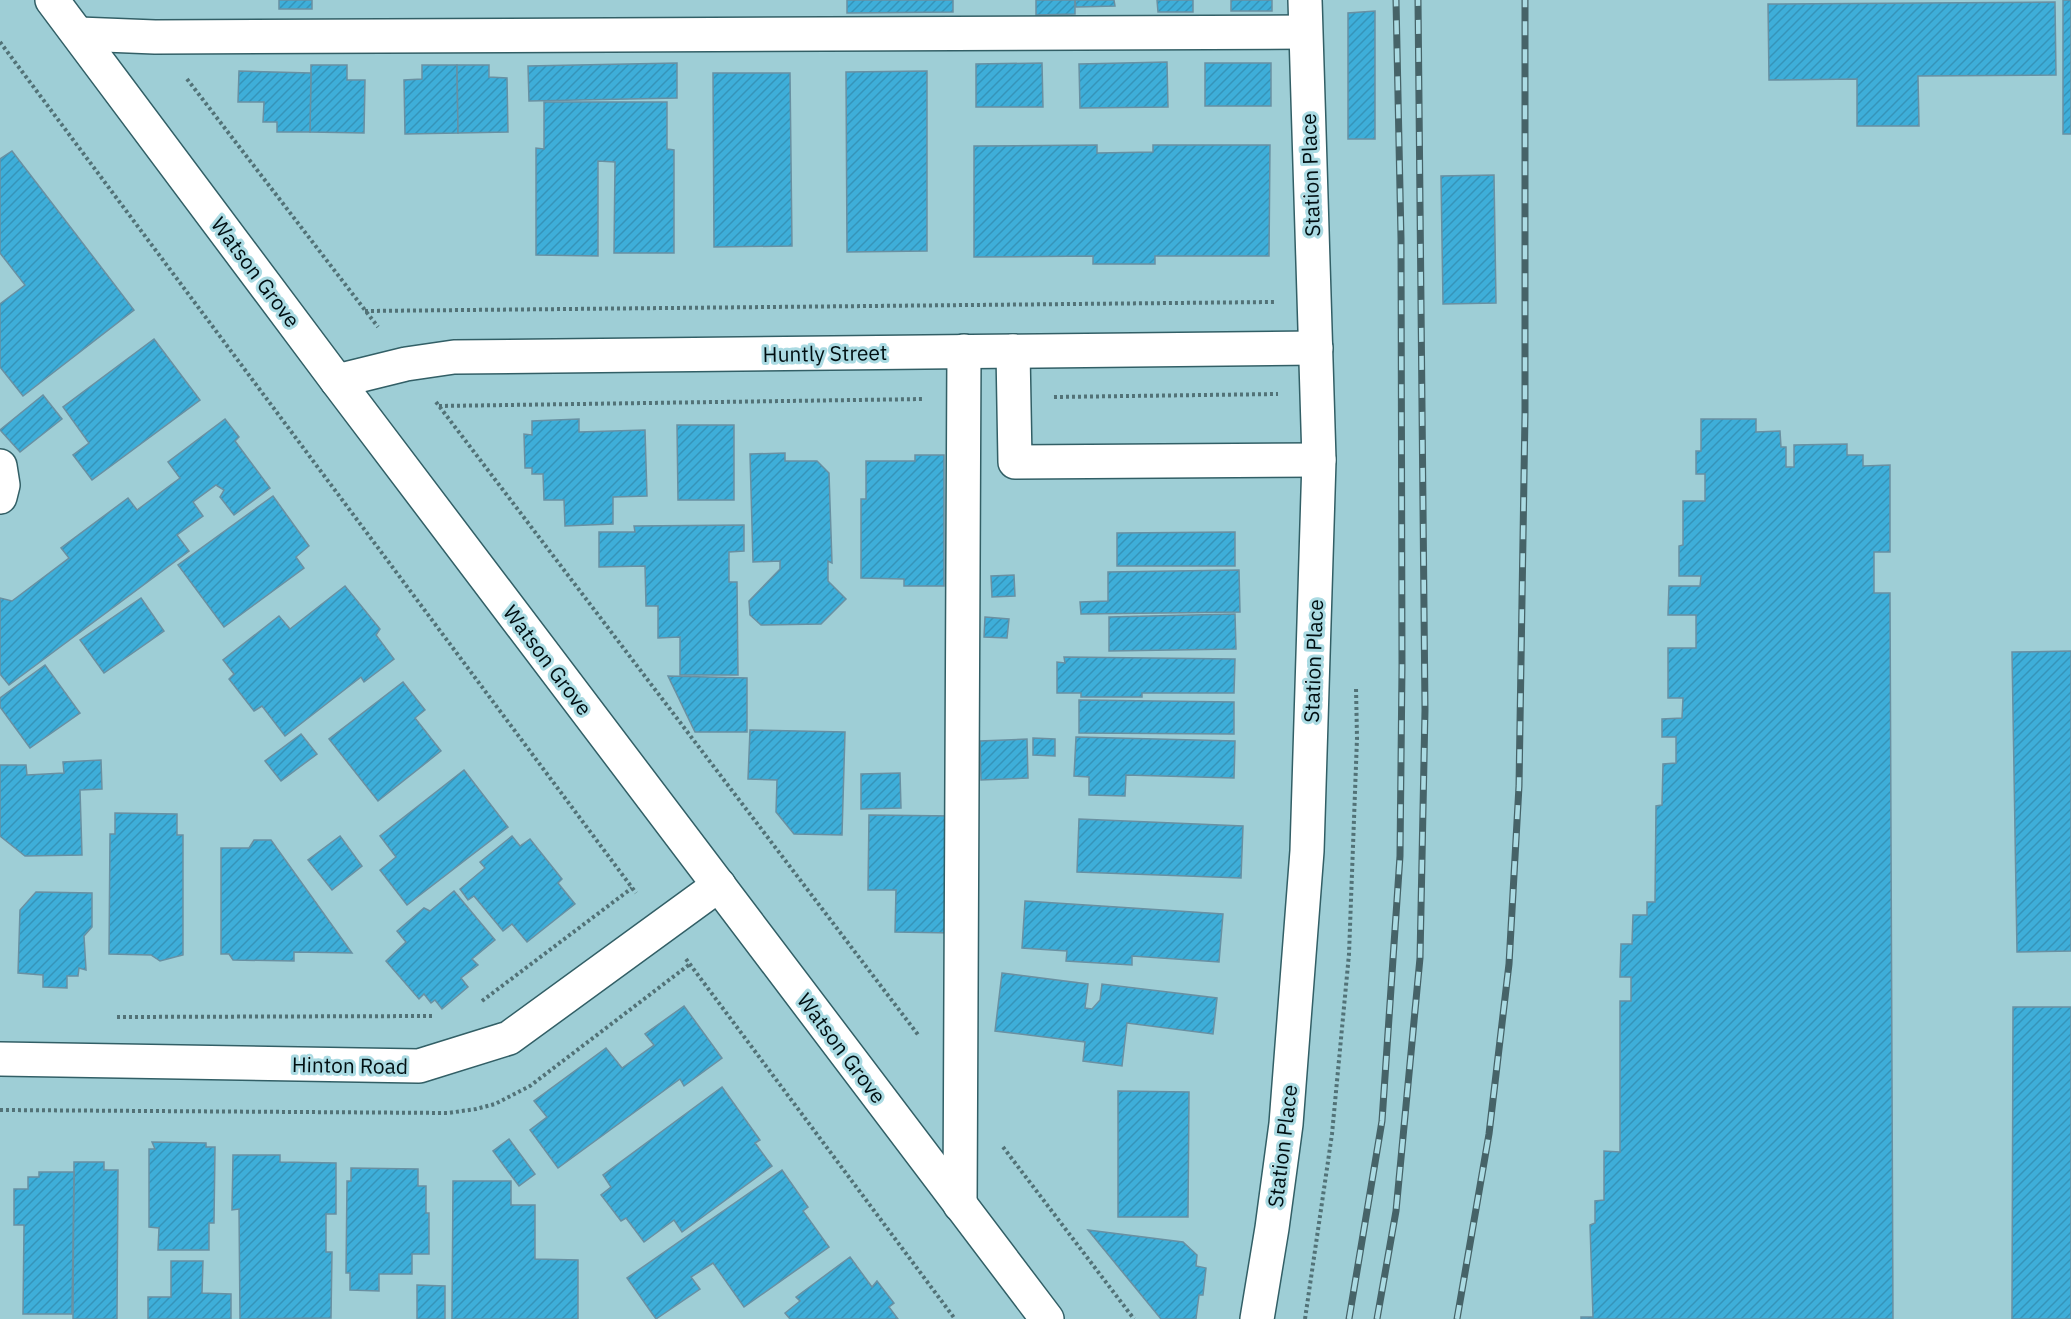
<svg xmlns="http://www.w3.org/2000/svg" width="2071" height="1319" viewBox="0 0 2071 1319" font-family="'IBM Plex Sans',sans-serif">
	<style>
		.building { fill: url(#building-hatch); stroke: #6990a2; stroke-width: 1.5 }
		.lines { fill: none; stroke-linecap: round; stroke-linejoin: round }
		.minor-casing { stroke: #325f66; stroke-width: 36 }
		.path { stroke: #527277; stroke-width: 4; stroke-dasharray: 3 3; stroke-linecap: butt }
		.minor { stroke: #fff; stroke-width: 33 }
		.rail-casing { stroke: #466368; stroke-width: 7 }
		.rail { stroke: #abdbe3; stroke-width: 4.5; stroke-dasharray: 14; stroke-linecap: butt }
		.labels { text-anchor: middle; dominant-baseline: central; stroke-width: 6; stroke-linejoin: round; paint-order: stroke }
		.street-label { font-size: 21px; fill: #010f12; stroke: #abdbe3 }
	</style>
	<defs>
		<pattern id="building-hatch" width="6" height="6" patternUnits="userSpaceOnUse" patternTransform="scale(1.5)"><rect width="6" height="6" fill="#3eaed9"/><path d="M-1 1l2-2M0 6l6-6M5 7l2-2" fill="none" stroke="#3594b9"/></pattern>
	</defs>
	<rect width="100%" height="100%" fill="#9eced6"/>
	<!-- building -->
	<g class="building">
		<rect x="279" y="0" width="33" height="9"/>
		<path d="M847,0H953V12L847,13Z"/>
		<path d="M1036,0H1075V14L1036,15Z"/>
		<path d="M1075,0H1114L1115,6L1076,7Z"/>
		<path d="M1157,0H1193V12H1158Z"/>
		<rect x="1231" y="0" width="41" height="11"/>
		<rect x="2063" y="0" width="8" height="134"/>
		<path d="M2055,2L2056,75L1918,76L1919,126H1857V79L1769,80L1768,4Z"/>
		<path d="M1375,11V139H1348V13Z"/>
		<path d="M1167,62L1168,107L1080,108L1079,64Z"/>
		<path d="M677,63V98L529,101L528,66Z"/>
		<path d="M1042,63L1043,107H976V64Z"/>
		<rect x="1205" y="63" width="66" height="43"/>
		<path d="M311,65H347V80H365L364,133L310,132Z"/>
		<path d="M422,65H457L458,133L405,134L404,80L422,79Z"/>
		<path d="M457,65H489V77L507,78L508,132L458,133Z"/>
		<path d="M239,71L311,73L310,132H277V122H263L264,102H238Z"/>
		<path d="M927,71V251L847,252L846,72Z"/>
		<path d="M713,73H790L792,246L714,247Z"/>
		<path d="M544,102H667V149L674,150V253H614L615,162L598,161V256L536,255V148L544,149Z"/>
		<path d="M1097,145V153L1153,152V145H1270L1269,256H1155V264H1093V256L974,257V146Z"/>
		<path d="M12,151L134,310L23,396L0,367V304L25,285L0,253V159Z"/>
		<path d="M1494,175L1496,303L1443,304L1441,176Z"/>
		<path d="M154,339L200,400L92,480L73,455L89,443L63,407Z"/>
		<path d="M43,395L62,419L20,452L0,430Z"/>
		<path d="M225,419L239,437L235,441L270,488L234,515L220,497L224,490L216,485L193,502L203,516L177,535L189,551L9,685L0,674V598L12,601L69,558L61,548L128,498L137,510L180,478L168,462Z"/>
		<path d="M579,419V432L645,430L647,496L613,497V524L565,526L564,500H544L543,474H532V468H525L524,434L532,435V421Z"/>
		<path d="M1701,419H1756V432L1780,431L1781,447H1786V467H1794V445L1847,444V455H1863V466L1890,465V552H1874V593H1890L1893,1319H1581V1317H1593L1590,1225L1595,1223V1201L1604,1200V1151L1620,1152V1001H1631V977H1620L1621,944H1632L1633,915H1647V902H1655L1656,806L1662,805L1663,764L1676,763V737H1662V719L1682,718L1683,698H1668V648H1696V615H1668L1669,586H1700L1701,576H1679V546L1683,545V501H1705V474H1696V451H1701Z"/>
		<path d="M677,425H734V500H678Z"/>
		<path d="M785,453V461H817L829,473L832,563L828,561V581L846,599L821,624L761,625L750,615L749,601L780,569V561L753,562L750,454Z"/>
		<path d="M915,455H944V586H904V579L861,578V499H866V461H915Z"/>
		<path d="M273,496L309,546L296,557L304,568L224,627L178,565Z"/>
		<path d="M744,525V551L729,552V582H737L738,675H680V637L658,638V606H646L645,566L599,567V532H635L634,526Z"/>
		<path d="M1235,532V566H1117V533Z"/>
		<path d="M1239,570L1240,612L1081,614L1080,602L1108,601V572Z"/>
		<path d="M1014,575L1015,596L992,597L991,576Z"/>
		<path d="M345,586L380,629L376,635L394,659L364,682L361,677L285,736L262,706L254,711L229,679L234,674L223,660L279,616L290,629Z"/>
		<path d="M141,598L164,631L104,673L80,640Z"/>
		<path d="M1235,614L1236,649L1109,651V617Z"/>
		<path d="M985,617L1009,619L1007,638L984,637Z"/>
		<path d="M2071,651V951L2017,952L2012,652Z"/>
		<path d="M1064,657L1235,659L1234,693H1142V697H1081V693H1057V662L1065,663Z"/>
		<path d="M45,665L80,713L30,748L0,707V698Z"/>
		<path d="M668,676L747,678V732H695Z"/>
		<path d="M403,682L425,710L415,718L441,751L378,801L329,739Z"/>
		<path d="M1079,700L1234,702V734L1079,733Z"/>
		<path d="M750,730L845,732L842,835L794,834L776,812L777,780L748,779Z"/>
		<path d="M301,734L317,754L281,781L265,761Z"/>
		<path d="M1076,737L1235,741L1234,778L1126,775L1125,796L1089,795V777L1074,776Z"/>
		<path d="M1033,738L1055,739V756L1033,755Z"/>
		<path d="M1027,739L1028,778L981,780L980,741Z"/>
		<path d="M101,760L102,789L80,790L82,855L25,856L0,836V765H26L27,775L64,773L63,762Z"/>
		<path d="M464,770L508,827L407,905L380,870L396,857L380,836Z"/>
		<path d="M900,773L901,808L861,809V774Z"/>
		<path d="M115,813L177,814V835H183V955L160,961L151,955L109,954L110,834H115Z"/>
		<path d="M869,815L954,816L953,933L895,932L896,890H868Z"/>
		<path d="M1079,819L1243,826L1241,878L1077,872Z"/>
		<path d="M340,836L362,866L332,890L308,860Z"/>
		<path d="M512,836L520,846L530,839L562,879L558,883L575,904L527,942L512,924L503,931L474,896L468,900L460,889L485,868L480,862Z"/>
		<path d="M254,840H271L352,953L294,952V961L233,960L229,954H221V848H249Z"/>
		<path d="M454,891L495,940L472,959L478,965L461,978L468,987L442,1009L435,1000L431,1003L424,994L419,999L386,961L406,942L397,931L424,908L430,911Z"/>
		<path d="M36,892L92,893V927L84,936L86,970L79,968L78,976H67V988L43,987V975L18,973L20,910Z"/>
		<path d="M1025,901L1223,914L1219,962L1132,956V965L1066,961L1067,951L1022,948Z"/>
		<path d="M1002,973L1088,984L1085,1008L1092,1009L1100,1000L1102,984L1217,998L1213,1034L1127,1023L1122,1066L1083,1061L1085,1042L995,1031Z"/>
		<path d="M684,1006L722,1058L684,1086L680,1079L558,1168L530,1130L547,1117L534,1101L606,1048L622,1068L654,1045L645,1034Z"/>
		<path d="M2013,1007H2071V1319H2012Z"/>
		<path d="M722,1087L760,1140L755,1143L772,1166L682,1232L674,1220L644,1242L626,1218L621,1221L601,1195L611,1187L603,1175Z"/>
		<path d="M1118,1091L1189,1092L1188,1217H1118Z"/>
		<path d="M509,1139L535,1174L519,1186L493,1151Z"/>
		<path d="M152,1142L206,1143V1147H215L214,1223H209V1250H158L159,1228L149,1227V1149H155Z"/>
		<path d="M233,1155H280V1162L336,1163V1214H326V1252H332L331,1318L240,1319L239,1209L232,1210Z"/>
		<path d="M74,1162H104V1170H118L117,1319H73Z"/>
		<path d="M351,1168L418,1169V1186H426V1213H429V1254H412V1274H379V1291L350,1290V1273H346L347,1181H351Z"/>
		<path d="M782,1170L808,1207L803,1211L829,1247L744,1307L713,1263L691,1277L700,1289L656,1319L627,1278Z"/>
		<path d="M39,1172H74L72,1314H23L24,1225H14V1189H28V1177H39Z"/>
		<path d="M453,1181H511V1205H535V1259L578,1260V1319H452Z"/>
		<path d="M1088,1230L1183,1242L1197,1255L1196,1266L1206,1268L1203,1295H1199L1196,1319H1161Z"/>
		<path d="M850,1257L872,1287L877,1281L894,1303L889,1307L898,1319H790L785,1313L800,1301L796,1297Z"/>
		<path d="M171,1261H203L202,1293L231,1294V1319H148V1297H171Z"/>
		<path d="M417,1285L445,1286V1319H417Z"/>
	</g>
	<g class="lines">
		<!-- minor casing -->
		<g class="minor-casing">
			<g id="minor">
				<path d="M52,0L337,381L1047,1319"/>
				<path d="M79,34L155,37L1305,32"/>
				<path d="M1013,351L1015,462L1319,460"/>
				<path d="M337,381L406,364L454,357L1316,348"/>
				<path d="M0,466L3,485L0,497"/>
				<path d="M0,1059L419,1066L509,1038L719,885"/>
				<path d="M960,1205L964,351"/>
				<path d="M1257,1319L1272,1228L1286,1124L1307,851L1319,460L1305,0"/>
			</g>
		</g>
		<!-- path -->
		<g class="path">
			<path d="M0,42L636,893"/>
			<path d="M187,79L378,327"/>
			<path d="M365,311L1274,302"/>
			<path d="M1054,397L1278,394"/>
			<path d="M436,402L919,1036"/>
			<path d="M439,406L924,399"/>
			<path d="M686,959L955,1319"/>
			<path d="M482,1001L632,888"/>
			<path d="M117,1017L433,1016"/>
			<path d="M0,1110L448,1113L476,1109L495,1104L530,1086L690,964"/>
			<path d="M1003,1147L1134,1319"/>
			<path d="M1305,1319L1332,1134L1349,954L1357,738L1356,687"/>
		</g>
		<!-- minor -->
		<use href="#minor" class="minor"/>
		<!-- rail casing -->
		<g class="rail-casing">
			<g id="rail">
				<path d="M1349,1319L1382,1121L1400,856L1402,667L1401,239L1396,0"/>
				<path d="M1377,1319L1396,1211L1420,958L1425,710L1418,0"/>
				<path d="M1457,1319L1489,1134L1509,964L1519,786L1525,414V0"/>
			</g>
		</g>
		<!-- rail -->
		<use href="#rail" class="rail"/>
	</g>
	<g class="labels">
		<!-- street labels -->
		<g class="street-label">
			<text transform="translate(1310 175) rotate(-92)">Station Place</text>
			<text transform="translate(256 272) rotate(53)">Watson Grove</text>
			<text transform="translate(825 353) rotate(-1)">Huntly Street</text>
			<text transform="translate(548 660) rotate(53)">Watson Grove</text>
			<text transform="translate(1313 661) rotate(-88)">Station Place</text>
			<text transform="translate(842 1048) rotate(53)">Watson Grove</text>
			<text transform="translate(350 1065) rotate(1)">Hinton Road</text>
			<text transform="translate(1282 1146) rotate(-83)">Station Place</text>
		</g>
	</g>
</svg>
